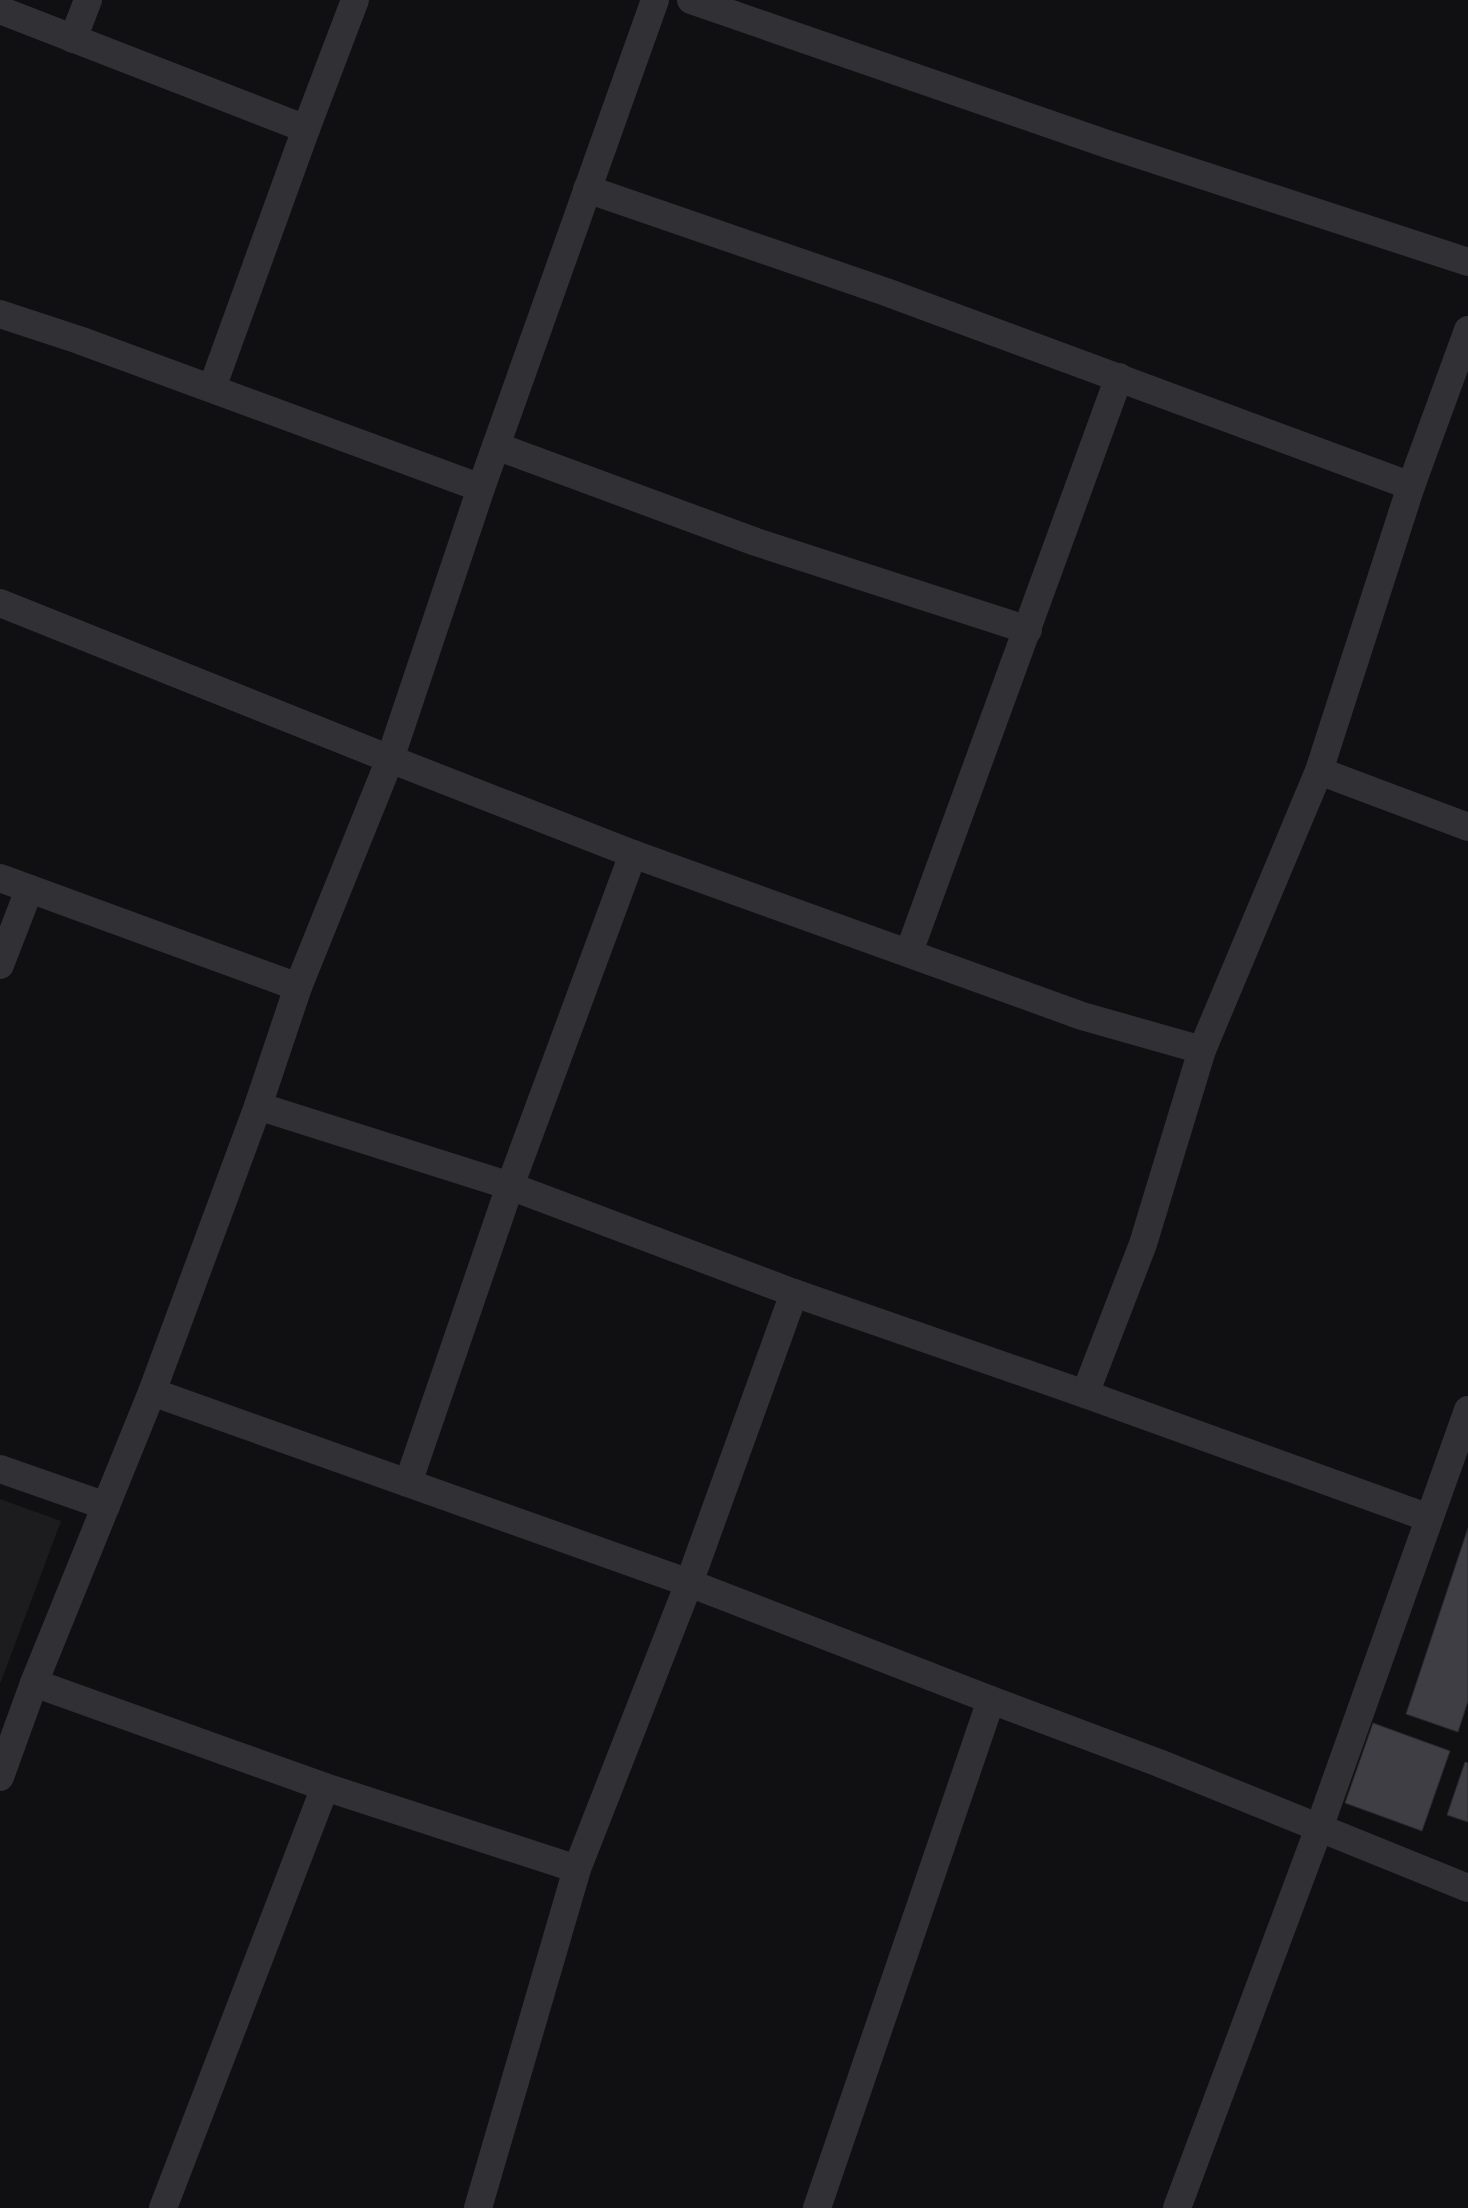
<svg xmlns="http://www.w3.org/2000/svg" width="1468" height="2208" viewBox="0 0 1468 2208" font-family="'IBM Plex Sans',sans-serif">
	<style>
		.built { fill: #1c1b1e }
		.building { fill: #3f3e44; stroke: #2a292d }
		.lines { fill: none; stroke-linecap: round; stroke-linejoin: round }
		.minor { stroke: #313135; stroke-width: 28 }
	</style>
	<rect width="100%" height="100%" fill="#100f11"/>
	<!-- built -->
	<path class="built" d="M0,1499L61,1521L0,1684Z"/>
	<!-- building -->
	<g class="building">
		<path d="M1468,1528V1701L1458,1732L1406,1714Z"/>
		<path d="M1373,1723L1450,1751L1422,1831L1345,1803Z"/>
		<path d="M1465,1762L1468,1763V1822L1447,1815Z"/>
	</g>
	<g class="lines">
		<!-- minor -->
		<g class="minor">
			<path d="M691,0L1110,145L1468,262"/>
			<path d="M0,10L306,129"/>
			<path d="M73,39L88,0"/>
			<path d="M587,189L886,292L1411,486"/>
			<path d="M0,314L79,340L481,488"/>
			<path d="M212,388L306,129L355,0"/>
			<path d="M496,446L756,542L1028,630"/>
			<path d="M0,603L390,759L633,854L1082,1016L1202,1050"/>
			<path d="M1319,771L1468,827"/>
			<path d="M0,878L298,987"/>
			<path d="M909,952L1119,377"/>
			<path d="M0,965L29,890"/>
			<path d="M258,1106L510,1186L794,1293L1085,1394L1429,1518"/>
			<path d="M152,1392L689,1583L991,1700L1159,1763L1468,1888"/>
			<path d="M1085,1394L1143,1244L1202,1050L1319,771L1411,486L1468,330"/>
			<path d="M0,1469L106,1506"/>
			<path d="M408,1483L510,1186L633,854"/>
			<path d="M34,1683L325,1787L577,1869"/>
			<path d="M0,1777L34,1683L152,1392L258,1106L298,987L390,759L481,488L655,0"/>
			<path d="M163,2208L325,1787"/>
			<path d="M478,2208L577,1869L689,1583L794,1293"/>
			<path d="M817,2208L991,1700"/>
			<path d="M1177,2208L1319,1828L1468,1410"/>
		</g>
	</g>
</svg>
